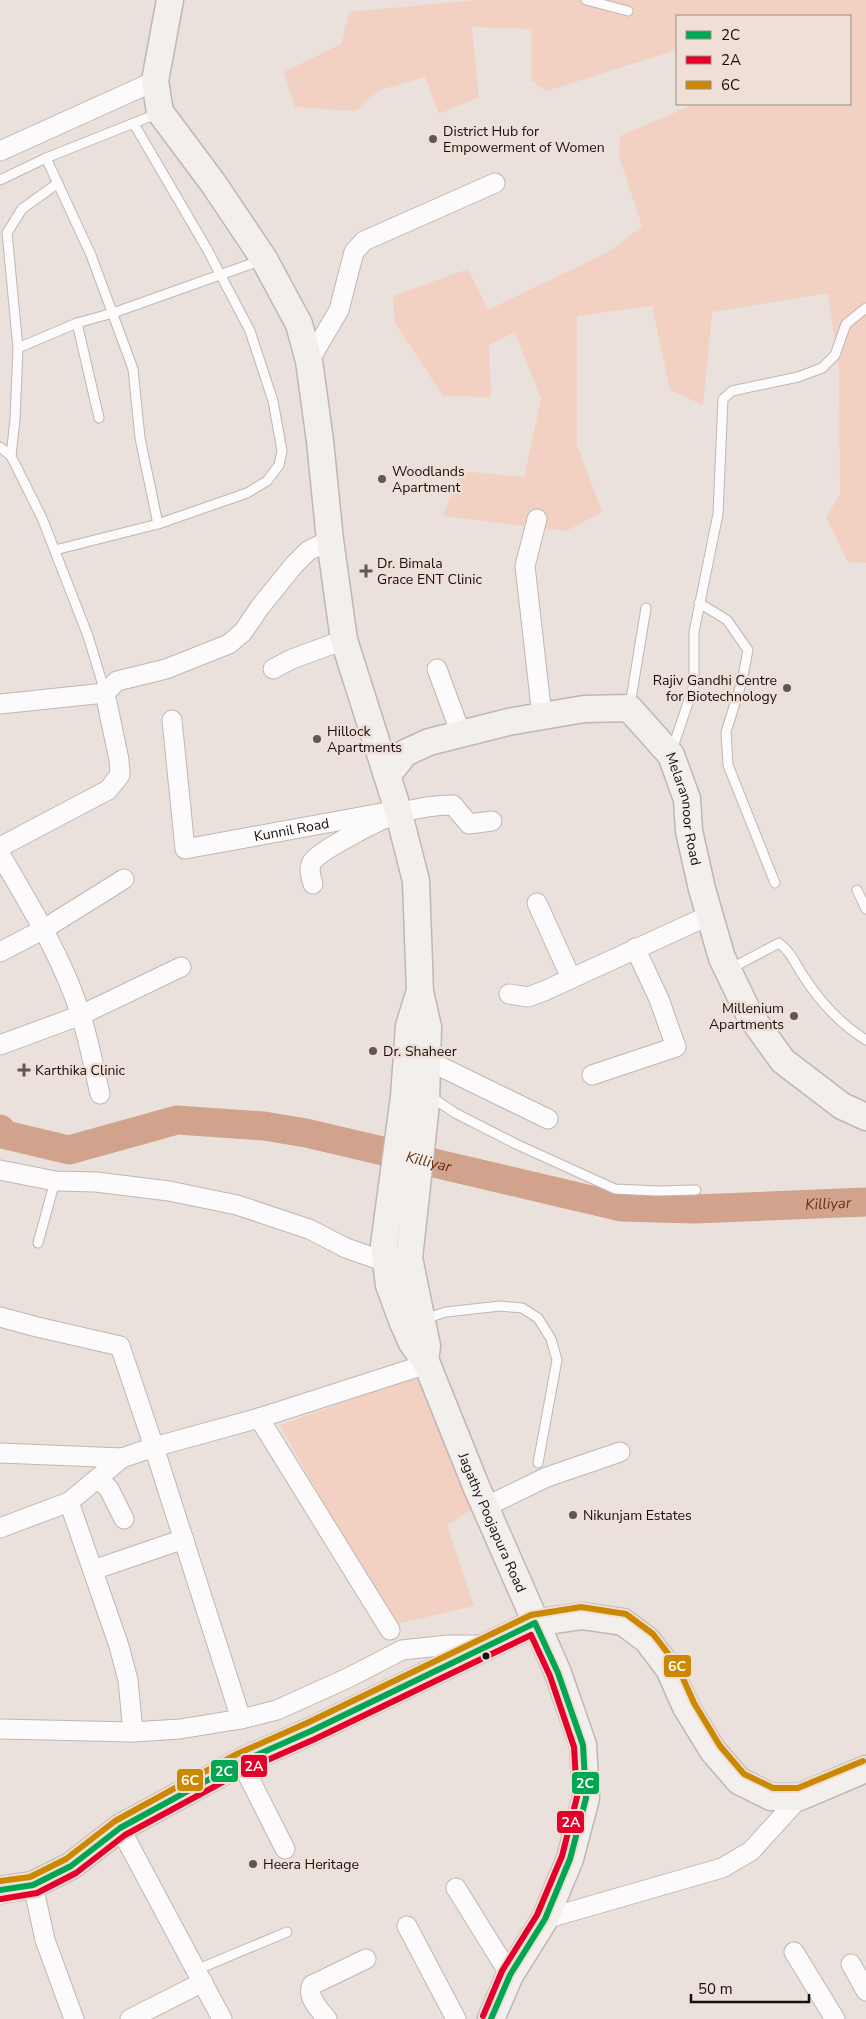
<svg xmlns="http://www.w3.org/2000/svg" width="866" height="2019" viewBox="0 0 866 2019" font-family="'Nunito Sans',sans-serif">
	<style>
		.green { fill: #f2d0c2 }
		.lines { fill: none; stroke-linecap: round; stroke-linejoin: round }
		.river { stroke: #d1a28c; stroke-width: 29 }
		.lane-casing { stroke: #beb7b3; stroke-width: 11 }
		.street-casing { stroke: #beb7b3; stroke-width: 21 }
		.secondary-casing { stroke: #beb7b3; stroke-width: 29 }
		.lane { stroke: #fcfafa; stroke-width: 9 }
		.street { stroke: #fcfafa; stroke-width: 19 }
		.secondary { stroke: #f3efed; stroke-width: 26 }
		.bus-1-casing { stroke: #f0dfd7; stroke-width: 10 }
		.bus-2-casing { stroke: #f0dfd7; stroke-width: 10 }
		.bus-3-casing { stroke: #f0dfd7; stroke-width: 10 }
		.bus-1 { stroke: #00a651; stroke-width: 6 }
		.bus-2 { stroke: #e4002b; stroke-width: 6 }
		.bus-3 { stroke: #ca8803; stroke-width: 6 }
		.poi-dot { fill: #605856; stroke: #f0dfd7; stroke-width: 2 }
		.bus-dot { fill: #150f0d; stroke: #f0dfd7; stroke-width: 2 }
		.labels { text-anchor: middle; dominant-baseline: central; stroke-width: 5; stroke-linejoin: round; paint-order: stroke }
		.poi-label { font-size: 14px; fill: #150f0d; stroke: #f0dfd7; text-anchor: start }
		.street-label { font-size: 14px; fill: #150f0d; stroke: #f0dfd7 }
		.water-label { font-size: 15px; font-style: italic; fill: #6b300e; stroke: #f0dfd7 }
		.line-badge { stroke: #f0dfd7; stroke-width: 2 }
		.badge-label { font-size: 14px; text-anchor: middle; font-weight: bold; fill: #fff }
	</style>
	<rect width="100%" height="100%" fill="#eae1dd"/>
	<!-- green -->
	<g class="green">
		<path d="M475,0H866V563L848,562L826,517L840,495L839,370L828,293L712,312L703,405L670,390L652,306L577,316V445L602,512L566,531L443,516L460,471L524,477L541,399L515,332L489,345L491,397L443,396L395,323L393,296L468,269L488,310L610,251L642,226L619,156L620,136L695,104H850V16H677V50L546,91L531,80V29L472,27L479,97L439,114L425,77L380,90L355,111L295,107L284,72L341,44L349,12Z"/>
		<path d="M419,1378L451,1451L471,1510L447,1525L474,1606L397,1624L345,1542L280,1425L386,1387Z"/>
	</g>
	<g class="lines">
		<!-- river -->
		<path class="river" id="s1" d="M0,1129L6,1135L69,1150L177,1120L264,1126L306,1133L621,1207L695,1209L866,1202"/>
		<!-- lane casing -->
		<g class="lane-casing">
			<g id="lane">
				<path d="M586,0L628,11"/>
				<path d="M46,158L91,255L133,369L140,438L158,524"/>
				<path d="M0,180L46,158L159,113"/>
				<path d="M77,323L99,418"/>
				<path d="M18,348L77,323L113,313L262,260"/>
				<path d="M0,447L11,456L42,518L88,636L105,692"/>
				<path d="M11,456L15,419L18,348L7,233L22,209L58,183"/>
				<path d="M55,550L158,524L247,493L267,481L279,465L282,451L273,401L250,331L207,249L134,124"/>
				<path d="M699,603L727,620L748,650L742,681L726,732L728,765L775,883"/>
				<path d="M630,705L646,608"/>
				<path d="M672,750L694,685V632L718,514L723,399L732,391L798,377L822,368L835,355L846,324L866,308"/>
				<path d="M857,890L866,909"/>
				<path d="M730,969L779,943C792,953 795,964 804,977C821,1003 840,1024 866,1040"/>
				<path d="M430,1096L455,1113L518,1145L615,1189L657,1191L696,1190"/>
				<path d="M38,1243L55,1181"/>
				<path d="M424,1319L446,1312L500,1306L522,1308L538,1318L551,1339L557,1360L538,1463"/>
				<path d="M196,1970L287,1932"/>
			</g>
		</g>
		<!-- street casing -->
		<g class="street-casing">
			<g id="street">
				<path d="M0,151L155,81"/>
				<path d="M309,361L339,310L354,252L364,241L495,183"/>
				<path d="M537,519L525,566L542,716"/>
				<path d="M273,669L292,659L344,640"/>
				<path d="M437,669L461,734"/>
				<path d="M0,704L105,693L117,681L166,669L229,644L243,632L260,607L294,565L308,551L330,540"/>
				<path id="s2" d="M172,720L185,849L398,810"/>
				<path d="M0,847L108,790L120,775L119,760L105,693"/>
				<path d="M0,854C30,906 63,958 81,1016C89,1041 94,1068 100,1094"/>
				<path d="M313,884C311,877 308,869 312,862C321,849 383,818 400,813C417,808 435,805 453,805L469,824L492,821"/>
				<path d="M537,903L571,978"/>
				<path d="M0,952L44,929L124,879"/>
				<path d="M509,994L528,997L544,991L710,915"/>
				<path d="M0,1045L81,1015L181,967"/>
				<path d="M427,1060L548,1119"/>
				<path d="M592,1075L676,1047L659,999L635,948"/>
				<path d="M0,1170L55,1181L96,1182L169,1191L237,1205L309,1229L346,1248L386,1262"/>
				<path d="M0,1317L33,1326L120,1346L154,1447L241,1719"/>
				<path d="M259,1418L390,1630"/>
				<path d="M0,1453L122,1458L154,1447L259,1418L427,1364"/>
				<path d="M98,1478L109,1489L124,1519"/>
				<path d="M69,1502L119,1646L128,1680L133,1732"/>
				<path d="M485,1507L547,1477L620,1452"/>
				<path d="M0,1528L69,1502L122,1458"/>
				<path d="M93,1570L184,1539"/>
				<path d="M0,1729L133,1732L180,1729L241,1719L277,1710L350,1677L402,1650L448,1645H482"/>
				<path d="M241,1762L285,1849"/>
				<path d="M120,1828L222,2019"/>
				<path d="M33,1885L45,1940L74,2019"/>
				<path d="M456,1888L510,1975"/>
				<path d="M545,1919L722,1868L751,1851L800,1797"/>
				<path d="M407,1926L456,2019"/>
				<path d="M794,1952L835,2019"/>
				<path d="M851,1964L866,1991"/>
				<path d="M130,2019L203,1982"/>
				<path d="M327,2019C320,2010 306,1997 312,1985L366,1959"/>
			</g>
		</g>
		<!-- secondary casing -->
		<g class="secondary-casing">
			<g id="secondary">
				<path d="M170,0L155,81L160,112L213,183L264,259L299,324L309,361L320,441L330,540L344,640L398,810L416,881L420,992L428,1027L426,1104L409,1258L427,1346L425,1361"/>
				<path id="s3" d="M387,776L405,753L429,742L508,722L584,709L629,708L671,755L687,799L689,831L702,889L722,958L749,1014L783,1061L842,1106L866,1117"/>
				<path id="s4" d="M419,994L409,1026L404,1097L384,1245L389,1285L403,1323L412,1343L427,1364L476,1486L558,1673L583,1745L586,1798L570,1859L545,1919L510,1975L491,2019"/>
				<path d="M0,1890L33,1885L71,1866L120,1828L241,1762L311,1731L535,1623L582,1616L623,1622L647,1640L669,1669L686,1707L713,1751L739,1781L771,1797H800L866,1769"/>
			</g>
		</g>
		<!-- lane -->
		<use href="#lane" class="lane"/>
		<!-- street -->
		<use href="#street" class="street"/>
		<!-- secondary -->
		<use href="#secondary" class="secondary"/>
		<!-- bus-1 casing -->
		<g class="bus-1-casing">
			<path id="bus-1" d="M0,1890L33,1885L71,1866L120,1828L241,1762L311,1731L535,1623L558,1673L583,1745L586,1798L570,1859L545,1919L510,1975L491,2019"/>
		</g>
		<!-- bus-2 casing -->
		<g class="bus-2-casing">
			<path id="bus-2" d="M1,1899L37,1893L76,1873L125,1835L245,1770L315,1739L531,1635L550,1676L574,1747L577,1797L562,1856L537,1915L502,1971L483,2016"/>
		</g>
		<!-- bus-3 casing -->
		<g class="bus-3-casing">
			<path id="bus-3" d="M0,1881L30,1877L66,1859L115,1821L237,1754L307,1723L531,1615L581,1607L626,1614L653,1634L677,1665L694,1703L720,1746L744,1774L773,1788H798L863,1761"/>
		</g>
		<!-- bus-1 -->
		<use href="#bus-1" class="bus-1"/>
		<!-- bus-2 -->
		<use href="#bus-2" class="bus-2"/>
		<!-- bus-3 -->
		<use href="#bus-3" class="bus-3"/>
	</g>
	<!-- markers -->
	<g class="poi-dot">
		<circle cx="433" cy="139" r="5"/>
		<circle cx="382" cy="479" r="5"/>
		<path d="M363.5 563.5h5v5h5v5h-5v5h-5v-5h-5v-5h5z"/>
		<circle cx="787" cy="688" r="5"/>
		<circle cx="317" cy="739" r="5"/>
		<circle cx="794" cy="1016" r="5"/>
		<circle cx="373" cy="1051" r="5"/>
		<path d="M21.5 1062.5h5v5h5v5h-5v5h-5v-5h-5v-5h5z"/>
		<circle cx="573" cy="1515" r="5"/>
		<circle cx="253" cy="1864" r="5"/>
	</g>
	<circle class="bus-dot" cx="486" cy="1656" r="4.5"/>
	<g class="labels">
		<!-- poi labels -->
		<g class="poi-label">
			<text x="443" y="131">District Hub for<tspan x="443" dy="16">Empowerment of Women</tspan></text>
			<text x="392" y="471">Woodlands<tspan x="392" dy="16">Apartment</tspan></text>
			<text x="377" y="563">Dr. Bimala<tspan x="377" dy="16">Grace ENT Clinic</tspan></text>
			<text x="777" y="680" text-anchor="end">Rajiv Gandhi Centre<tspan x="777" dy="16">for Biotechnology</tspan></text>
			<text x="327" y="731">Hillock<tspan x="327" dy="16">Apartments</tspan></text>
			<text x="784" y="1008" text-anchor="end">Millenium<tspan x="784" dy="16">Apartments</tspan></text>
			<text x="383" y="1051">Dr. Shaheer</text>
			<text x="35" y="1070">Karthika Clinic</text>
			<text x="583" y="1515">Nikunjam Estates</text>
			<text x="263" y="1864">Heera Heritage</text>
		</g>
		<!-- street labels -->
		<g class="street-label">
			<text stroke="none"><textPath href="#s3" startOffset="378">Melarannoor Road</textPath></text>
			<text stroke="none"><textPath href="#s2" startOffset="238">Kunnil Road</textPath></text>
			<text stroke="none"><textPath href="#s4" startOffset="554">Jagathy Poojapura Road</textPath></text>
		</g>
		<!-- water labels -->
		<g class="water-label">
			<text stroke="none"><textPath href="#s1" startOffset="441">Killiyar</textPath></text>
			<text stroke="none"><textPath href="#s1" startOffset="846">Killiyar</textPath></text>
		</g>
	</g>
	<g class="line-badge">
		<rect x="663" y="1654" width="29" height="24" rx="5" fill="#ca8803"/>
		<rect x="240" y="1754" width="28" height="24" rx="5" fill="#e4002b"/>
		<rect x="210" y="1759" width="29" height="24" rx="5" fill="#00a651"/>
		<rect x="176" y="1768" width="28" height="24" rx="5" fill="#ca8803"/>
		<rect x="571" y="1771" width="29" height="24" rx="5" fill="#00a651"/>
		<rect x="556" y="1810" width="29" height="24" rx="5" fill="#e4002b"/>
	</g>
	<g class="badge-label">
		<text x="677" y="1671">6C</text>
		<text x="254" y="1771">2A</text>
		<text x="224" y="1776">2C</text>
		<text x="190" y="1785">6C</text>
		<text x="585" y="1788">2C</text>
		<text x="571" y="1827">2A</text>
	</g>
	<!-- legend -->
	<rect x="676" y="15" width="175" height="90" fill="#f0dfd7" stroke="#988c86"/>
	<rect x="686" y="31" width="25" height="8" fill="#00a651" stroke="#988c86"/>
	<text x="721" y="40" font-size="15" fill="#150f0d">2C</text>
	<rect x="686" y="56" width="25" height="8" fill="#e4002b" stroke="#988c86"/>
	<text x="721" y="65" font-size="15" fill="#150f0d">2A</text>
	<rect x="686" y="81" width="25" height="8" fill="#ca8803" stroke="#988c86"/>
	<text x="721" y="90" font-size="15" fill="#150f0d">6C</text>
	<!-- scale -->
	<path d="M691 1994v8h118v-8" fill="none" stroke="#150f0d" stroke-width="2.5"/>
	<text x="698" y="1994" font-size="15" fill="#150f0d" stroke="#f0dfd7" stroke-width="4" paint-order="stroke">50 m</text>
</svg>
